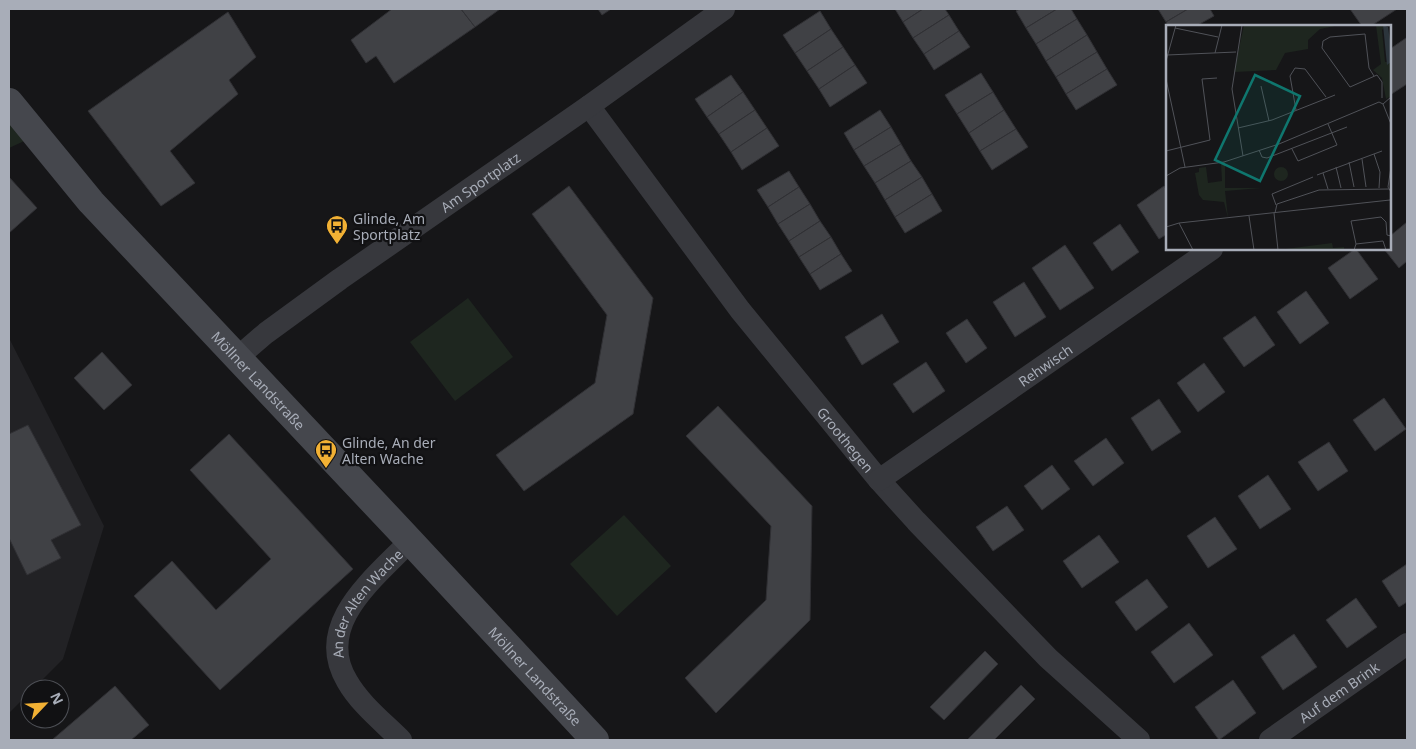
<svg xmlns="http://www.w3.org/2000/svg" width="1416" height="749" viewBox="0 0 1416 749" font-family="'Noto Sans',sans-serif">
	<style>
		.built { fill: #222225 }
		.green { fill: #1e261f }
		.building { fill: #404145; stroke: #303034 }
		.lines { fill: none; stroke-linecap: round; stroke-linejoin: round }
		.street { stroke: #37383d; stroke-width: 22 }
		.secondary { stroke: #45474d; stroke-width: 28 }
		.labels { text-anchor: middle; dominant-baseline: central; stroke-width: 4.5; stroke-linejoin: round; paint-order: stroke }
		.street-label { font-size: 14px; fill: #a8adb8; stroke: #111113 }
		.poi-label { font-size: 14px; fill: #a8adb8; stroke: #111113; text-anchor: start }
		.inset-road { fill: none; stroke: #505258; stroke-width: 1 }
		.view { fill: #0f766e; fill-opacity: 0.15; stroke: #0f766e; stroke-width: 2.5 }
		.inset-edge { fill: none; stroke: #a8adb8; stroke-width: 2.5 }
	</style>
	<rect width="100%" height="100%" fill="#161618"/>
	<!-- built -->
	<path class="built" d="M9,338L104,526L63,659L33,689H30V692L9,713Z"/>
	<!-- green -->
	<g class="green">
		<path d="M9,107L33,137L9,148Z"/>
		<path d="M468,298L513,357L455,401L410,342Z"/>
		<path d="M624,515L671,566L617,616L570,564Z"/>
	</g>
	<!-- building -->
	<g class="building">
		<path d="M392,9H461L475,27L394,83L376,56L366,63L351,40Z"/>
		<path d="M461,9H500L475,27Z"/>
		<path d="M598,9H611L602,15Z"/>
		<path d="M895,9H923L903,22Z"/>
		<path d="M923,9H945L949,15L913,38L903,22Z"/>
		<path d="M1020,9H1057L1026,28L1016,11Z"/>
		<path d="M1057,9H1071L1077,19L1036,44L1026,28Z"/>
		<path d="M1158,9H1188L1166,22Z"/>
		<path d="M1188,9H1210L1214,16L1196,26H1168L1166,22Z"/>
		<path d="M1350,9H1397L1371,26H1362Z"/>
		<path d="M820,11L831,29L795,53L783,35Z"/>
		<path d="M228,12L256,57L229,80L238,94L170,151L195,183L161,206L88,111Z"/>
		<path d="M949,15L959,31L924,54L913,38Z"/>
		<path d="M1077,19L1087,35L1046,61L1036,44Z"/>
		<path d="M831,29L843,47L807,71L795,53Z"/>
		<path d="M959,31L970,47L934,70L924,54Z"/>
		<path d="M1087,35L1097,52L1056,77L1046,61Z"/>
		<path d="M1406,38L1407,41V84L1390,95V49Z"/>
		<path d="M843,47L855,65L819,89L807,71Z"/>
		<path d="M1097,52L1107,69L1066,94L1056,77Z"/>
		<path d="M855,65L867,83L830,107L819,89Z"/>
		<path d="M1107,69L1117,85L1076,110L1066,94Z"/>
		<path d="M981,73L993,92L957,114L945,95Z"/>
		<path d="M731,75L743,92L707,117L695,99Z"/>
		<path d="M743,92L755,110L719,134L707,117Z"/>
		<path d="M993,92L1004,110L969,133L957,114Z"/>
		<path d="M755,110L767,128L731,152L719,134Z"/>
		<path d="M880,110L891,127L854,150L844,133Z"/>
		<path d="M1004,110L1016,129L980,151L969,133Z"/>
		<path d="M891,127L901,144L864,166L854,150Z"/>
		<path d="M767,128L779,146L742,170L731,152Z"/>
		<path d="M1016,129L1028,147L992,170L980,151Z"/>
		<path d="M901,144L911,161L875,183L864,166Z"/>
		<path d="M911,161L922,177L885,200L875,183Z"/>
		<path d="M789,171L799,187L768,207L757,190Z"/>
		<path d="M9,177L37,208L9,233Z"/>
		<path d="M922,177L932,194L895,217L885,200Z"/>
		<path d="M569,186L653,298L633,414L524,491L496,455L595,383L607,315L532,214Z"/>
		<path d="M1164,186L1167,191V234L1159,239L1137,205Z"/>
		<path d="M799,187L810,204L778,224L768,207Z"/>
		<path d="M932,194L942,211L905,233L895,217Z"/>
		<path d="M810,204L820,221L789,241L778,224Z"/>
		<path d="M820,221L831,237L799,257L789,241Z"/>
		<path d="M1407,222V261L1399,268L1384,249H1390V236Z"/>
		<path d="M1120,224L1139,252L1112,271L1093,243Z"/>
		<path d="M831,237L841,254L810,274L799,257Z"/>
		<path d="M1065,245L1094,288L1060,310L1032,268Z"/>
		<path d="M1355,249H1356L1378,279L1350,299L1328,268Z"/>
		<path d="M841,254L852,271L820,290L810,274Z"/>
		<path d="M1024,282L1046,317L1015,337L993,302Z"/>
		<path d="M1306,291L1329,323L1300,344L1277,312Z"/>
		<path d="M882,314L899,342L862,365L845,337Z"/>
		<path d="M1255,316L1275,345L1244,367L1223,338Z"/>
		<path d="M967,319L987,348L966,363L946,333Z"/>
		<path d="M102,352L132,385L104,410L74,378Z"/>
		<path d="M926,362L945,391L913,413L893,384Z"/>
		<path d="M1204,363L1225,392L1198,412L1177,383Z"/>
		<path d="M1384,398L1406,429L1375,451L1353,420Z"/>
		<path d="M1159,399L1181,432L1152,451L1131,418Z"/>
		<path d="M718,406L812,506L810,620L716,713L685,678L766,600L771,526L686,436Z"/>
		<path d="M28,425L81,525L51,540L61,558L27,575L9,538V434Z"/>
		<path d="M229,434L353,569L220,690L134,596L172,561L216,610L271,559L190,470Z"/>
		<path d="M1106,438L1124,463L1093,486L1074,461Z"/>
		<path d="M1329,442L1348,471L1318,491L1298,462Z"/>
		<path d="M1052,465L1070,489L1042,510L1024,486Z"/>
		<path d="M1268,475L1291,509L1260,529L1238,496Z"/>
		<path d="M1007,506L1024,530L993,551L976,527Z"/>
		<path d="M1215,517L1237,549L1208,568L1187,536Z"/>
		<path d="M1099,535L1119,562L1082,588L1063,561Z"/>
		<path d="M1407,564V602L1399,607L1382,581Z"/>
		<path d="M1147,579L1168,607L1136,631L1115,602Z"/>
		<path d="M1356,598L1377,627L1347,648L1326,620Z"/>
		<path d="M1189,623L1213,655L1174,683L1151,652Z"/>
		<path d="M1294,634L1317,667L1283,690L1261,657Z"/>
		<path d="M985,651L998,664L944,720L930,707Z"/>
		<path d="M1233,680L1256,713L1219,740L1195,707Z"/>
		<path d="M1021,685L1035,699L994,740H967Z"/>
		<path d="M115,686L149,725L131,740H52Z"/>
	</g>
	<g class="lines">
		<!-- street -->
		<g class="street">
			<path id="s1" d="M589,106L740,310L879,480L916,521L1048,658L1139,740"/>
			<path id="s2" d="M238,357L266,333L340,279L589,106L724,9"/>
			<path id="s3" d="M879,480L1212,249"/>
			<path id="s4" d="M401,740C383,722 360,704 347,681C313,624 375,578 410,541"/>
			<path id="s5" d="M1270,740L1407,644"/>
		</g>
		<!-- secondary -->
		<path class="secondary" id="s6" d="M9,102L91,202L410,541L595,740"/>
	</g>
	<!-- icons -->
	<defs>
		<g id="bus-pin" transform="scale(1.125)"><path d="M0 17L-7.5 6A9.5 9.5 0 1 1 7.5 6Z" fill="#f2b134" stroke="#111113"/><path d="M-5-6H5V4H4V6H2V4H-2V6H-4V4H-5ZM-3.5-4V0h7V-4ZM-3.5 1.2v1.5H-2V1.2ZM2 1.2v1.5H3.5V1.2Z" fill="#111"/></g>
	</defs>
	<g fill-rule="evenodd">
		<use href="#bus-pin" x="337" y="226"/>
		<use href="#bus-pin" x="326" y="450"/>
	</g>
	<g class="labels">
		<!-- street labels -->
		<g class="street-label">
			<text stroke="none"><textPath href="#s2" startOffset="299">Am Sportplatz</textPath></text>
			<text stroke="none"><textPath href="#s3" startOffset="202">Rehwisch</textPath></text>
			<text stroke="none"><textPath href="#s6" startOffset="374">Möllner Landstraße</textPath></text>
			<text stroke="none"><textPath href="#s1" startOffset="421">Groothegen</textPath></text>
			<text stroke="none"><textPath href="#s4" startOffset="169">An der Alten Wache</textPath></text>
			<text stroke="none"><textPath href="#s6" startOffset="779">Möllner Landstraße</textPath></text>
			<text stroke="none"><textPath href="#s5" startOffset="84">Auf dem Brink</textPath></text>
		</g>
		<!-- poi labels -->
		<g class="poi-label">
			<text x="353" y="218">Glinde, Am<tspan x="353" dy="16">Sportplatz</tspan></text>
			<text x="342" y="442">Glinde, An der<tspan x="342" dy="16">Alten Wache</tspan></text>
		</g>
	</g>
	<!-- overview -->
	<g transform="translate(1166 25)">
		<rect width="225" height="225" fill="#161618"/>
		<path d="M78,0H174L154,4L142,15V24L119,28L110,45L68,47ZM210,0H220L216,5L219,37H225V71L220,74L216,53L207,45L215,39ZM59,137V163H95L59,166L62,193L58,177L37,175L33,170L29,148L33,147V143L40,142L42,158L56,156L55,138ZM108 149a7 7 0 1 1 14 0a7 7 0 1 1-14 0ZM166,218L167,223L178,222V225H112Z" fill="#1e261f"/>
		<path d="M217,0L222,2L225,22V37L221,40Z" fill="#2c353c"/>
		<path class="inset-road" d="M76,0L66,64L77,131M9,3L52,12M49,28L56,0M1,30L70,27M0,36L10,0M208,51L203,43L199,9L164,12L157,16L156,23L184,62L211,50L216,57V73M0,54L19,142M95,61L103,96M217,79L225,99M130,85L124,51L129,43L139,44L160,72M72,103L106,95L169,70M126,124L132,136L171,120L162,99M93,125L96,132L101,133L181,102M0,126L44,115L36,54L51,53M208,129L214,147L213,163M196,134L200,162M183,137L188,162M170,142L175,163M225,142L222,162L225,167M157,148L162,164M151,150L216,126M0,151L14,143L58,137L113,119L213,77L217,79L225,72M110,180L106,169L147,152M108,188L112,225M109,188L111,179L153,165L223,164M83,191L88,225M13,198L224,175M0,202L13,198L27,225M190,219L185,196L215,192L220,197L221,210L225,211M188,225L190,219L217,216L220,225"/>
		<path class="view" d="M89,50L134,71L94,156L49,135Z"/>
		<rect width="225" height="225" class="inset-edge"/>
	</g>
	<!-- border -->
	<rect width="1416" height="749" fill="none" stroke="#a8adb8" stroke-width="20"/>
	<!-- north arrow -->
	<g transform="translate(45 704) rotate(65)"><circle r="24" fill="#111113" stroke="#4d4f55"/>
	<path d="M0-4L9 19L0 12L-9 19Z" fill="#f2b134"/>
	<text y="-8" font-size="14" font-weight="bold" text-anchor="middle" fill="#a8adb8">N</text>
	</g>
</svg>
